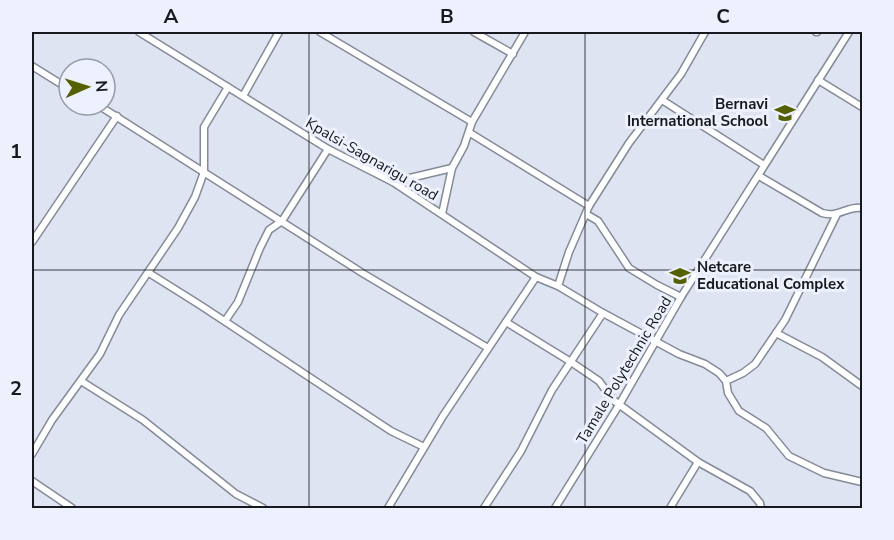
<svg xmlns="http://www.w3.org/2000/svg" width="894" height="540" viewBox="0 0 894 540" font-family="'Nunito Sans',sans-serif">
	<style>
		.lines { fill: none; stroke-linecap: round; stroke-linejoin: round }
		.minor-casing { stroke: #848a96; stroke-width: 9 }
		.minor { stroke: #fff; stroke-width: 6 }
		.grid { fill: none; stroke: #17191e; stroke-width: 1.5; stroke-opacity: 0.55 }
		.labels { text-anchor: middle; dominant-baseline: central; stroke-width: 6; stroke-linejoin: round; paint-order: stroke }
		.poi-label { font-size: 15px; font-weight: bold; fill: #17191e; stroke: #ecf1fd; text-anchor: end }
		.street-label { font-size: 15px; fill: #17191e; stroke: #ecf1fd }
		.neatline { fill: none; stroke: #17191e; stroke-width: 2 }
		.grid-label { font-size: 20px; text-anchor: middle; font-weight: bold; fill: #17191e }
	</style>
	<rect width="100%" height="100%" fill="#dee4f2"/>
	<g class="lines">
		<!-- minor casing -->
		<g class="minor-casing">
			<g id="minor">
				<path d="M139,32L328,149L393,182L536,277L558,286L603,313L679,354L705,364L719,373L726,381L728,393L739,411L766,428L789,456L824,473L862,482"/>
				<path d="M320,32L472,122"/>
				<path d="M474,32L513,54"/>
				<path d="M816,32H817"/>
				<path d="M32,66L69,89"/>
				<path d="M818,80L862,107"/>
				<path d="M243,96L279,32"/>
				<path d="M662,100L764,165"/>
				<path d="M98,105L364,274L488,348"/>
				<path d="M470,133L589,206"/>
				<path d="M759,176L822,213C839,218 846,206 862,208"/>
				<path d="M393,182L452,168"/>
				<path d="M442,214L452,168L464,146L472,122L525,32"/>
				<path d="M586,214L598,221L629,268L657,285L681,297"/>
				<path d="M32,242L117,116"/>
				<path d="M149,273L200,305L391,431L424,447"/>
				<path d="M558,286L569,252L589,206L629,143L681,74L705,32"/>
				<path d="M225,321L238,302L260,248L269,230L282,221L328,149"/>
				<path d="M506,322L571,362L599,381L613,400L698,462L750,491L760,503L761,508"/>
				<path d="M776,333L822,357L862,386"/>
				<path d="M81,381L143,420L236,494L263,508"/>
				<path d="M726,381L743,373L755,364L785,320L837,214"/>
				<path d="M32,454L52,420L100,354L119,315L178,228L195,197L204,172V127L228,87"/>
				<path d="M32,481L72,508"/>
				<path d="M388,508L443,416L536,277"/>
				<path d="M484,508L521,451L552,390L603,313"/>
				<path d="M555,508L619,405L681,297L849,32"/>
				<path d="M670,508L698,462"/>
			</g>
		</g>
		<!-- minor -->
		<use href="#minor" class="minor"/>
	</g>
	<!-- grid -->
	<path class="grid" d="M309,32V508M585,32V508M32,270H862"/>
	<!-- icons -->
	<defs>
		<g id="school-bare" transform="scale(1.62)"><path d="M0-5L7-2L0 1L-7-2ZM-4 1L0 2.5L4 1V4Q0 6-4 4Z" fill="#556000" stroke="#ecf1fd" stroke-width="2.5" paint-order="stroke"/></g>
	</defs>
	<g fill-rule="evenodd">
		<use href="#school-bare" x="785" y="113"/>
		<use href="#school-bare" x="680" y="276"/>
	</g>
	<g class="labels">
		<!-- poi labels -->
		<g class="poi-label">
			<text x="768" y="104">Bernavi<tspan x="768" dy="17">International School</tspan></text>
			<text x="697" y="267" text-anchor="start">Netcare<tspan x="697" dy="17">Educational Complex</tspan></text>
		</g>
		<!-- street labels -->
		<g class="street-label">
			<text transform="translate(372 159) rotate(30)">Kpalsi-Sagnarigu road</text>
			<text transform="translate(624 370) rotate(-59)">Tamale Polytechnic Road</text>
		</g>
	</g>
	<!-- border -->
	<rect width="894" height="540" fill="none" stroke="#ecf1fd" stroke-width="66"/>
	<!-- north arrow -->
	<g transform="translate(87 87) rotate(87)"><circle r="28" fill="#ecf1fd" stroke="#979ba4" stroke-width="1.5"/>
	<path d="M0-4.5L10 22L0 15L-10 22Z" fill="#556000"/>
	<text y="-9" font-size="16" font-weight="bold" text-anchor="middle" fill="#17191e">N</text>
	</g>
	<rect x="33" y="33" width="828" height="474" class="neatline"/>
	<g class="grid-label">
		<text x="171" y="23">A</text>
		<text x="447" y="23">B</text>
		<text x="723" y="23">C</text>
		<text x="16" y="158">1</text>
		<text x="16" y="395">2</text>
	</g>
</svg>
